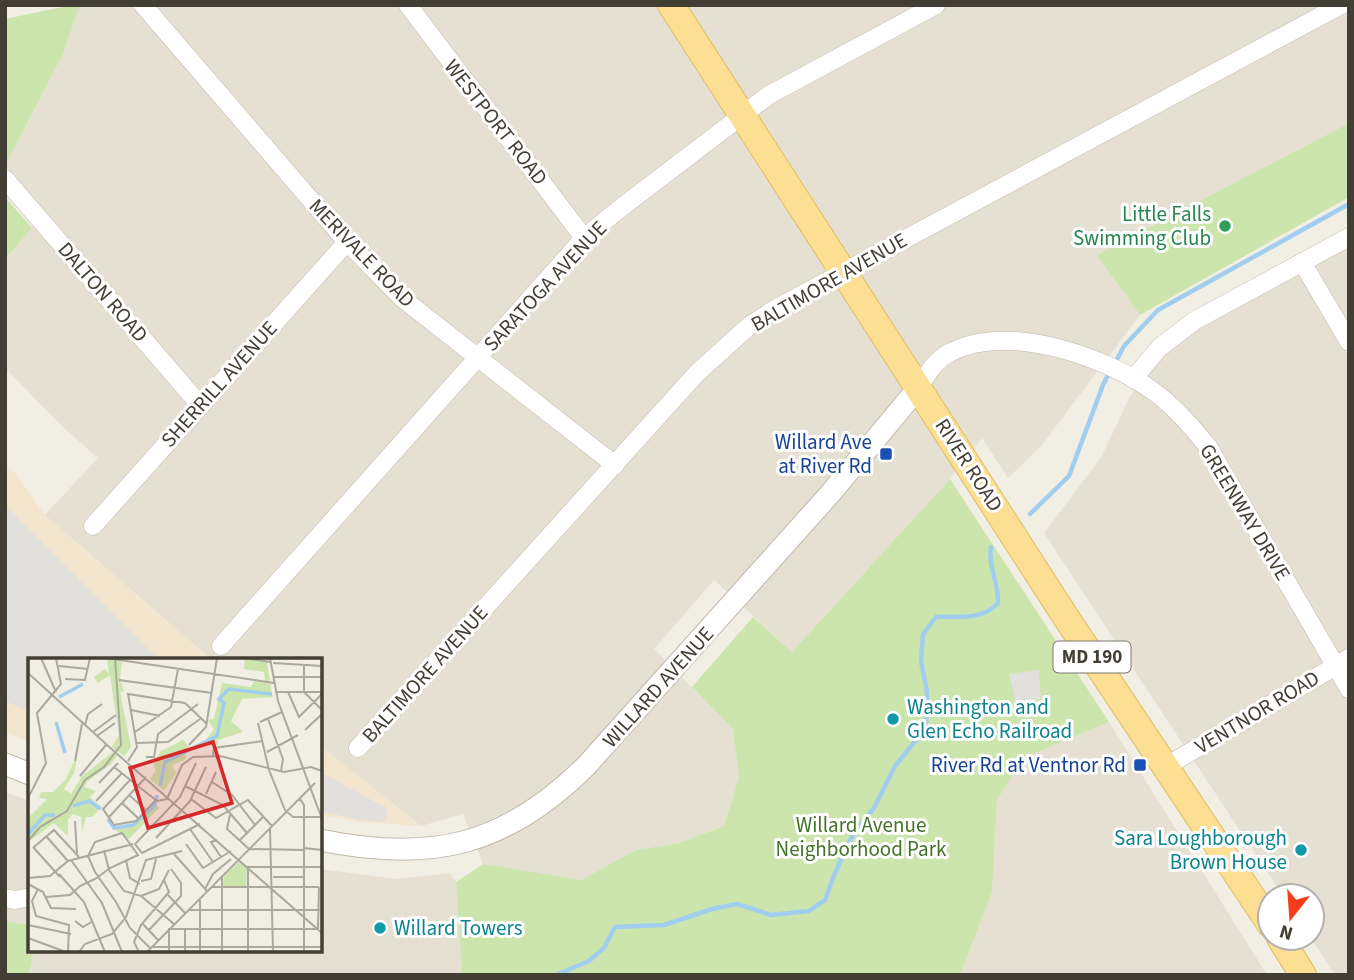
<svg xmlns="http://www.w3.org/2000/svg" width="1354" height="980" viewBox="0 0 1354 980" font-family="'Source Sans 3',sans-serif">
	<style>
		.residential { fill: #e5e0d2 }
		.commercial { fill: #f4e5cf }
		.green { fill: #cbe5ad }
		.parking { fill: #e2e0dc }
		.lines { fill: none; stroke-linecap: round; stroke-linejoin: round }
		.stream { stroke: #a1cdee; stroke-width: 4.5 }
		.minor-casing { stroke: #c0b8aa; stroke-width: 19 }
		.tertiary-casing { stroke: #c0b8aa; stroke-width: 23 }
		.primary-casing { stroke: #e0bd63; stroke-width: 28 }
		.minor { stroke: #fff; stroke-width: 18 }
		.tertiary { stroke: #fff; stroke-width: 21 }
		.primary { stroke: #fcdf93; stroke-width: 26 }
		.leisure-dot { fill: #2e9e5b; stroke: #fff; stroke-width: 2.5 }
		.transit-dot { fill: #1a4fb4; stroke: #fff; stroke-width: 2.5 }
		.culture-dot { fill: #0f9aa8; stroke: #fff; stroke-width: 2.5 }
		.labels { text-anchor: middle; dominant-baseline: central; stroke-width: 6; stroke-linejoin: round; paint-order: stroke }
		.shield { fill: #fff; stroke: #7b7871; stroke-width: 2 }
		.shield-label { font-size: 19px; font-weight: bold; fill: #433e34 }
		.street-label { font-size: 21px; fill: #433e34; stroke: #fff }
		.leisure-label { font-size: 21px; fill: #27864d; stroke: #fff; text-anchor: end }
		.transit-label { font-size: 21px; fill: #164399; stroke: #fff; text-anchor: end }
		.culture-label { font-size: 21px; fill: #0d838f; stroke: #fff; text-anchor: start }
		.park-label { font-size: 21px; fill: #447329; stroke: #fff }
		.inset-river { fill: none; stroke: #a1cdee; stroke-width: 3.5 }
		.inset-road { fill: none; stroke: #aba89e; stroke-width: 2 }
		.view { fill: #d62828; fill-opacity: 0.15; stroke: #d62828; stroke-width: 3.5 }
		.inset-edge { fill: none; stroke: #433e34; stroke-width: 3.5 }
	</style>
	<rect width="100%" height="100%" fill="#f1eee4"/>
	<!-- residential -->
	<g class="residential">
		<path d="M80,5H1349V123L1098,255L1140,315L1041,446L1008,478L982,438L950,479L792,652L714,580L654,649L733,729L739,777L724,826L679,843L636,850L581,880L483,864L463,814L421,826L320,746V660H212L45,515L98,458L63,427L5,368V259L32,228L41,208L5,166L63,54Z"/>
		<path d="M1349,246V975H1335L1311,938L1312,896H1283L1044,533L1102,456L1130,396L1169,348L1205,323Z"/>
		<path d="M1109,722L1267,975H958L961,972L992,892L997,800L1023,758Z"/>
		<path d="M5,792L30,801V925L5,921Z"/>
		<path d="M320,869L397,879L450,873L456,882L462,973L29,975L34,950H320Z"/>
	</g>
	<!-- commercial -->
	<g class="commercial">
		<path d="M5,466L16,474L45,515L212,660H30V742L5,732Z"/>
		<path d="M320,746L421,826L359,822L320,815Z"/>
	</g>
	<!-- green -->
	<g class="green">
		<path d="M72,5H80L63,54L5,166V19Z"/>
		<path d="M1349,123V197L1140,315L1097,255Z"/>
		<path d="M5,197L32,228L5,259Z"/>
		<path d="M950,479L1109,722L1023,758L997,800L992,892L961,972L958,975H447L462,973L456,882L483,864L581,880L636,850L679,843L724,826L739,777L733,729L692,687L753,617L792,652Z"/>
		<path d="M5,921L30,925V950H34L29,975H5Z"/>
	</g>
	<!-- parking -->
	<g class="parking">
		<path d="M5,505L153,654L159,660H30V712L5,701Z"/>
		<path d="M1039,670L1041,699L1016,704L1009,674Z"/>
		<path d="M320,772L388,809L384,822L360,820L320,811Z"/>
	</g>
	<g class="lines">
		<!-- stream -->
		<g class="stream">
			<path d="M1115,363L1124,346L1158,310L1349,204"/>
			<path d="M1030,514L1069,476L1103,385L1110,371"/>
			<path d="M556,975L589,961L604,948L615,927L664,925L712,909L737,904L771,915L809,911L825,900L835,873L853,834L874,808L895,766L926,728L927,692L921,661L923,634L936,617C958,616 982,621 998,603C999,583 988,568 991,547"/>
		</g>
		<!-- minor casing -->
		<g class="minor-casing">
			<g id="minor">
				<path d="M143,5L347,242L403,299L615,465"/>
				<path d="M408,5L584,238"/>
				<path d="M5,179L200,405"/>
				<path d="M1302,262L1349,342"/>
				<path d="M1133,379L1159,348L1194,321L1349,237"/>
				<path d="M919,387C927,374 936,359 951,352C1009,323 1104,356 1153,391C1175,407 1192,427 1209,448L1349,689"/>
				<path d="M93,526L347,242"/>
				<path d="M221,646L584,238L618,210L769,95L936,5"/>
				<path d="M358,748L697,373L749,326L775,309L1341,5"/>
				<path d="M1165,767L1349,658"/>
				<path d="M5,898L15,900L30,897"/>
			</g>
		</g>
		<!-- tertiary casing -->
		<g class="tertiary-casing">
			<g id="tertiary">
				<path d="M5,764L30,774"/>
				<path d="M320,840C431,863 506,846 587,765L829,495L919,387"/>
			</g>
		</g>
		<!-- primary casing -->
		<g class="primary-casing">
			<g id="primary">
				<path d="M671,5L1069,622L1270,924"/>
				<path d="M1280,938L1303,975"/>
			</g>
		</g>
		<!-- minor -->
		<use href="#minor" class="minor"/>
		<!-- tertiary -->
		<use href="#tertiary" class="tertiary"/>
		<!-- primary -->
		<use href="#primary" class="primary"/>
	</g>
	<!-- markers -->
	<circle class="leisure-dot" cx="1225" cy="226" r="7"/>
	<g class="transit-dot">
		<rect x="879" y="447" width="14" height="14" rx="3.5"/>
		<rect x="1133" y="758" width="14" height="14" rx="3.5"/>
	</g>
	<g class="culture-dot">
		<circle cx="893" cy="719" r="7"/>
		<circle cx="1301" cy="850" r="7"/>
		<circle cx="380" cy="928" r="7"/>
	</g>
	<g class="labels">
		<!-- shield labels -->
		<rect class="shield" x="1053.5" y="641.5" width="77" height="31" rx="5"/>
		<g class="shield-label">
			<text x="1092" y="657">MD 190</text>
		</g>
		<!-- street labels -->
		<g class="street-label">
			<text transform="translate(496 122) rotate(52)">WESTPORT ROAD</text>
			<text transform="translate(362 253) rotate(46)">MERIVALE ROAD</text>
			<text transform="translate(829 282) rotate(-30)">BALTIMORE AVENUE</text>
			<text transform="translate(545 286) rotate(-47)">SARATOGA AVENUE</text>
			<text transform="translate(103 292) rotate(49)">DALTON ROAD</text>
			<text transform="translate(219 384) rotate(-48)">SHERRILL AVENUE</text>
			<text transform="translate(969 465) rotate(57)">RIVER ROAD</text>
			<text transform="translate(1245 512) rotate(59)">GREENWAY DRIVE</text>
			<text transform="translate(425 674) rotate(-48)">BALTIMORE AVENUE</text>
			<text transform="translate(658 687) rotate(-48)">WILLARD AVENUE</text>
			<text transform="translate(1257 712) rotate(-31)">VENTNOR ROAD</text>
		</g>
		<!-- leisure labels -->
		<g class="leisure-label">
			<text x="1211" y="214">Little Falls<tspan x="1211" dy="24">Swimming Club</tspan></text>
		</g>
		<!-- transit labels -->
		<g class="transit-label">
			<text x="872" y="442">Willard Ave<tspan x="872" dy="24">at River Rd</tspan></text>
			<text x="1126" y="765">River Rd at Ventnor Rd</text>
		</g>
		<!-- culture labels -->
		<g class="culture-label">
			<text x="907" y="707">Washington and<tspan x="907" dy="24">Glen Echo Railroad</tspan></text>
			<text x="1287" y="838" text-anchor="end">Sara Loughborough<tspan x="1287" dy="24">Brown House</tspan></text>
			<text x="394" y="928">Willard Towers</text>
		</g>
		<!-- park labels -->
		<g class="park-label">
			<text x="861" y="825">Willard Avenue<tspan x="861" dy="24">Neighborhood Park</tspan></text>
		</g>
	</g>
	<!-- overview -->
	<g transform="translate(28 658)">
		<rect width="294" height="294" fill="#f1eee4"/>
		<path d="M79,0L94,4L92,21L96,33L92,34L103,89L96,98L84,89L91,77L82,17L70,25L66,19L77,11L81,16ZM217,1L239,4L242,23H237L236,14L216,11ZM226,23L242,26L245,39L214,41L203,63L215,74L190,82V87L175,86L186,71L180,62L186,61L194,25L223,29ZM155,82L163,91L157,94L158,101L144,107L148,115L136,133L122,121L127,114L126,103L133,93ZM85,94L89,98L84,105L59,124L57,129L68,133L62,139L73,149L64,159H58L54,173L53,159L45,156L40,161V178L26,165L0,184V160L19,141L11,140L13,134H25L38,121L50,95L46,115L36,131L43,136L54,118ZM128,147L131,150L101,181L84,170L105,168ZM212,203L219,208L218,228H195L196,218Z" fill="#cbe5ad"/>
		<path class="inset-river" d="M31,39L55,26M28,64L37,95M132,128L137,104L189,78L196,45L191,41L201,31L244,36M45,148L61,143L73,151M80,161L86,170L105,167L127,147L129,137M0,176L17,157H27"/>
		<path class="inset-road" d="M13,0L28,34M78,0L246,25M216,0L242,4M242,0L250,43L294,161M245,5L294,8M31,8L60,11M276,8V34L294,52M0,15L89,96M246,19H294M37,21L57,22L62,0M91,22L184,35M247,34H294M260,34L271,59L294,36M103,52L132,58M240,61L255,101L253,113M232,64L254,54M230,65L241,112L257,152L265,159H293M57,67L60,56L74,46M277,72L294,56M65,74L88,57M107,74L143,49L150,11M69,78L87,65M108,85L140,84L172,61M161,87L178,69L189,0M239,94L270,77M88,95L294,275M185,98L186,90L235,83M118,99H126L130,76L170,46M47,103L54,66M100,103L109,89L100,36L157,45L179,66M168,105L152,139L107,186L114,195L172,166M86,109L129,143L139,141L154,107L165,99L192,98L256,114L283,109L294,113M52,118L78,87M102,122L75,151L86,167L108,163L127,143M184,124L204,137L227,167M71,125L90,105M157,128L195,147L219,175M178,136L188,114M101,137L119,153M0,140L18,105L9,55L33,26L28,0M163,141L188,160L220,142L244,168M272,141L276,147V190L294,192M68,143L94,115M94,145L111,161M202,157L199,171L221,191L276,192V294M81,159L118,119M47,163L49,196M242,170L245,294M162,171L185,204M18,178L40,203M128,180L162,143L178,109M189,182L183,184L193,199M0,183L12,169L39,153L57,122L76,109L93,87L87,0M211,183L235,159M158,186L175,210L203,193M5,189L32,219M6,189L26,172L51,199M76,192L81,212L96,233L113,238L146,266M146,196L179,233M43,202L74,245L94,294M98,202L102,220L112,226M31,216L56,244L77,294M194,218V294M245,219H276M0,220L22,218L40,203L105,186M113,223L123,221L128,201M0,226L15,234L23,250L48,251M184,229H291M10,231L4,243L8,258L41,267L40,294M177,231L185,216L203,201M140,237L157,255M113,238L131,231L141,212M18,239L42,237L52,228L67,221L70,219L82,210L110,197L94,175L67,184L60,198L67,214L70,218V219L71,220L88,244L102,270L122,290M161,252H292M47,263L55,269L65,263M114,265L130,282M0,267L43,276M121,272L153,238V225L143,211M157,272V294M0,280L38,294M123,289H294M51,294L57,286L84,276L98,259L118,202L154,193M111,294L106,284L113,267L141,234L136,222M119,294L287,125M141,294V271H290L291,229M172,294V242M220,294V209H294"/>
		<path class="view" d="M185,84L204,145L120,170L102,110Z"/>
		<rect width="294" height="294" class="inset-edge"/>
	</g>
	<!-- border -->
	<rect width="1354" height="980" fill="none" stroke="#433e34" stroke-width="14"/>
	<!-- north arrow -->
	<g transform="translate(1291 917) rotate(197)"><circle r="33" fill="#ffffff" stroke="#b4b2ae" stroke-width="2"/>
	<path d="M0-5L12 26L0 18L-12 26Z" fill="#f53d18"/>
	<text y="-10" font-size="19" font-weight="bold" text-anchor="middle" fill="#433e34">N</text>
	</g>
</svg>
